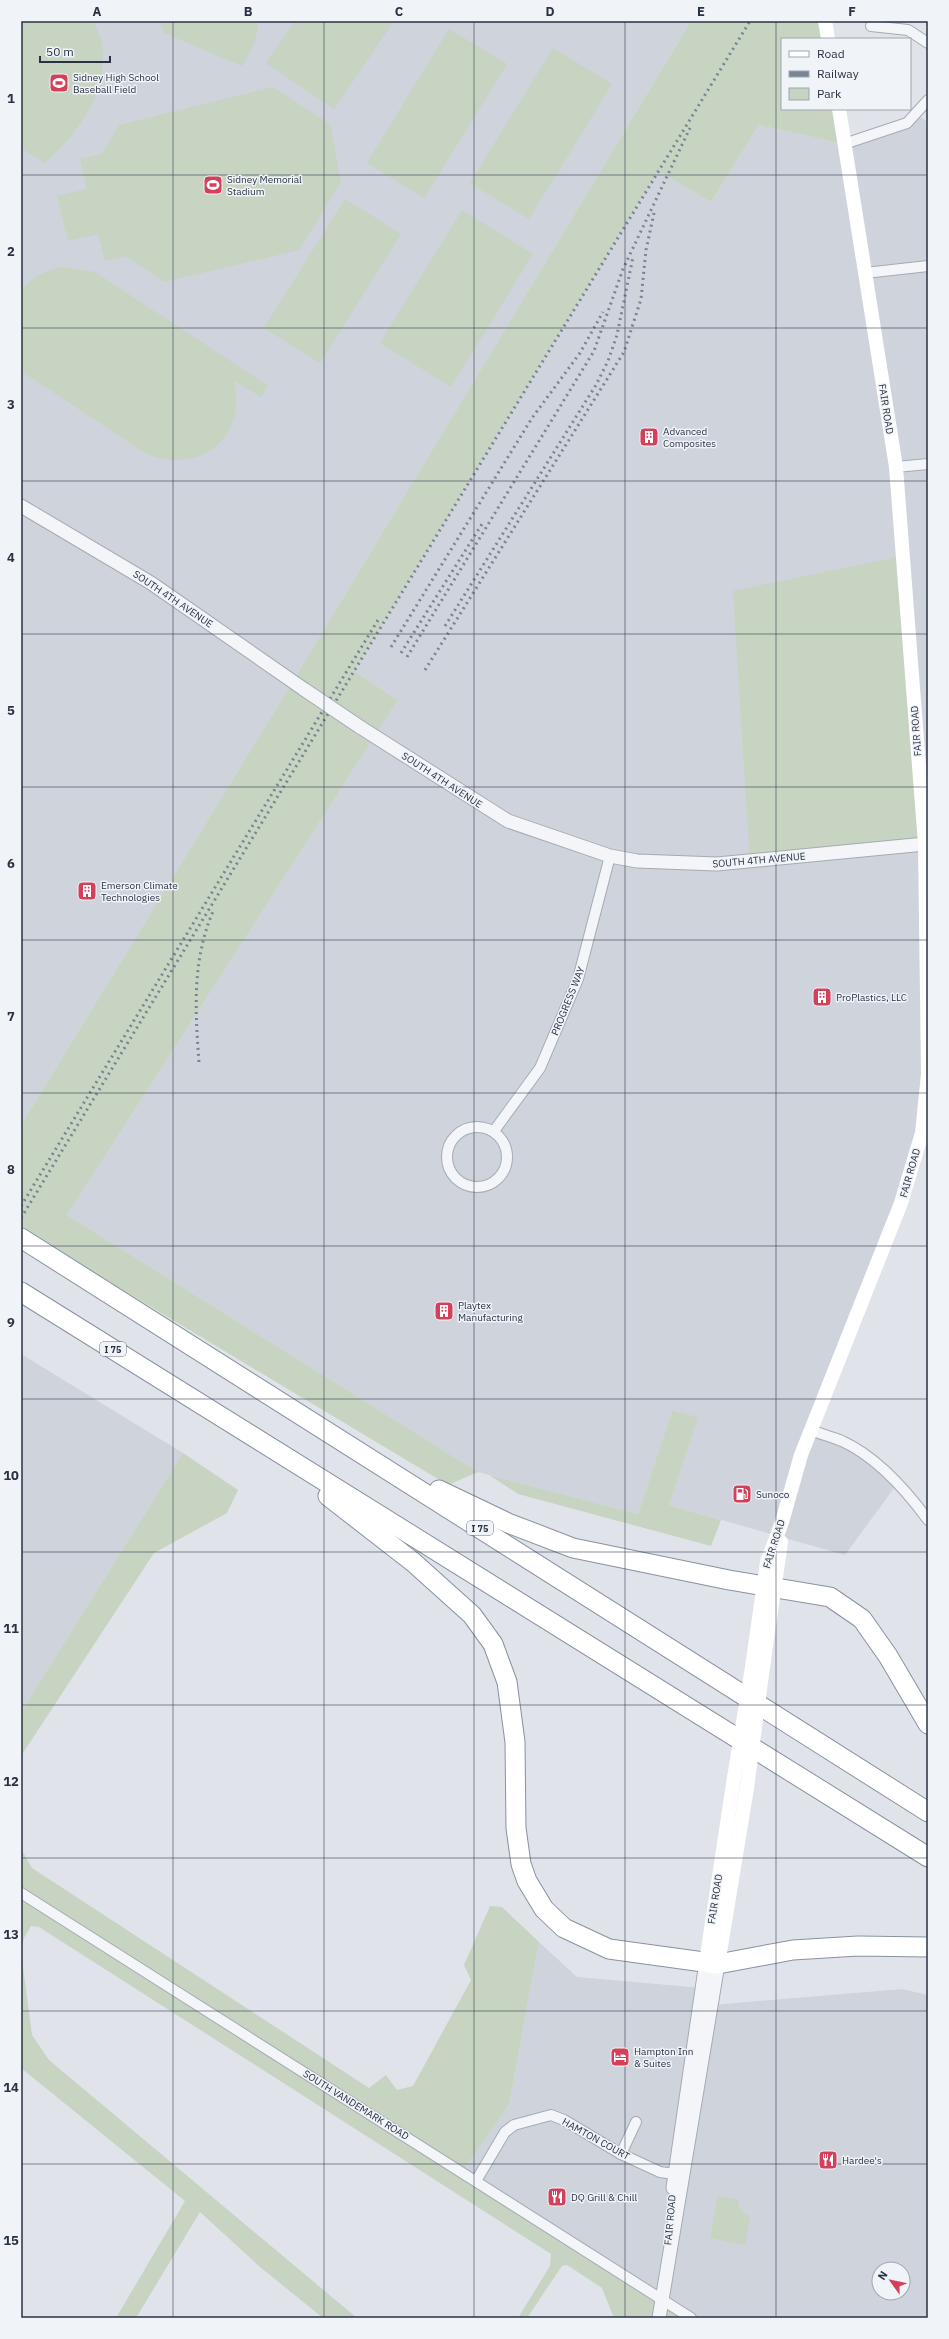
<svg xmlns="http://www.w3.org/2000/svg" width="949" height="2339" viewBox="0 0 949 2339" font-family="'IBM Plex Sans',sans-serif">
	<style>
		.built { fill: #ced3dc; fill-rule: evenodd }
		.green { fill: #c6d4c1 }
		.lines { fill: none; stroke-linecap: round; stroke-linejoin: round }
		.minor-casing { stroke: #a5abb4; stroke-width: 12 }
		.tertiary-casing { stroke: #a5abb4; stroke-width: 15 }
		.motorway-casing { stroke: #8792a1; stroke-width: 21 }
		.minor { stroke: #f3f5f8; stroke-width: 10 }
		.tertiary { stroke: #f3f5f8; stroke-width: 13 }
		.secondary { stroke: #fff; stroke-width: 14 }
		.motorway { stroke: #fff; stroke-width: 19 }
		.rail { stroke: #798494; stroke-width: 3; stroke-dasharray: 2 4; stroke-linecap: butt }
		.tertiary-bridge-casing { stroke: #a5abb4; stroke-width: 15; stroke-linecap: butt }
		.tertiary-bridge { stroke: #f3f5f8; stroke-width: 13 }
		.secondary-bridge { stroke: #fff; stroke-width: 14 }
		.grid { fill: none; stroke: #283242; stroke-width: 1; stroke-opacity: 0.55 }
		.labels { text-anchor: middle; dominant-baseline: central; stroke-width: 3; stroke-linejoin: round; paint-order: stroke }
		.shield { fill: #f0f3f7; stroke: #646c78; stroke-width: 1 }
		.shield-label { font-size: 9px; font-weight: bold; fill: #283242 }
		.poi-label { font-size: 10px; fill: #283242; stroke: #f0f3f7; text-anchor: start }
		.street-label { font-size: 10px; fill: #283242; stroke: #f0f3f7 }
		.neatline { fill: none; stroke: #283242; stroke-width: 1.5 }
		.grid-label { font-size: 13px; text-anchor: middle; font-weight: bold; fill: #283242 }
	</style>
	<rect width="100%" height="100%" fill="#e0e4ea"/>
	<!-- built -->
	<g class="built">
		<path d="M21,21H691L293,681L21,1125Z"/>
		<path d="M916,114L928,122V1134L811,1430L843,1442L897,1484L845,1555L669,1505L697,1417L674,1410L638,1514L478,1472L67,1215L398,700L354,671L658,171L711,202L759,125L844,144Z"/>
		<path d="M21,1354L183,1453L21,1712Z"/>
		<path d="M539,1942L577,1977L714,1989L712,2005L902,1989L928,1995V2318H691L462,2172L509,2105ZM879,2269H903V2293H879Z"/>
	</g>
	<!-- green -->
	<g class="green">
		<path d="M21,21H93C96,28 101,36 102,44C108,94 79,131 45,163L21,148Z"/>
		<path d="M160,21H258C257,38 252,52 242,66L164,33Z"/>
		<path d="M295,21H394L334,109L266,63Z"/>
		<path d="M691,21H825L828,39H782V109H839L844,144L759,125L711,202L658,171L354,671L398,700L67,1215L478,1472L448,1485L21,1229V1125L293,681Z"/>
		<path d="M449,29L507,64L424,198L367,163Z"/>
		<path d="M553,48L612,84L529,219L470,183Z"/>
		<path d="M273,87L330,124L341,182L299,250L164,282L126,256L105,261L98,234L68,241L57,196L87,189L80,159L102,154L119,125Z"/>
		<path d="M345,199L401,234L320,363L264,328Z"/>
		<path d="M462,210L533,254L451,387L380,343Z"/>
		<path d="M62,267L95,272L268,386L261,397L235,381C235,395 238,408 233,421C219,459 179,468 145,453L21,371V290C34,276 44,271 62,267Z"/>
		<path d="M902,556L925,844L750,862L733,591Z"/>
		<path d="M673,1410L698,1417L669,1505L721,1520L711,1546L518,1494L489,1475L638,1514Z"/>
		<path d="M183,1453L238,1490L227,1513L154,1553L21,1756V1712Z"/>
		<path d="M21,1849L32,1868L369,2088L386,2075L397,2090L413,2086L471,1980L464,1965L490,1906L502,1907L539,1942L509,2105L462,2172L691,2318H614L602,2288L567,2265L562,2266L527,2318H518L550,2266L551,2254L39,1927L31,1926L24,1938L21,1951Z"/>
		<path d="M21,1952L32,2035L49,2060L357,2318H323L260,2267L200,2212L136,2318H116L185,2201L21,2068Z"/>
		<path d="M718,2196L739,2200L738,2208L743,2209V2214L750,2216L745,2245L710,2238Z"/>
	</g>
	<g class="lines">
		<!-- minor casing -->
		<g class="minor-casing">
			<g id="minor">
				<path d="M871,26L908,30L928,43"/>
				<path d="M844,144L907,123L928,100"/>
				<path d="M865,273L928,266"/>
				<path d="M896,467L928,464"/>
				<circle cx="477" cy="1157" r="30"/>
				<path d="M494,1131L540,1068L578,979L610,856"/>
				<path d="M810,1430C821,1434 832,1437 842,1441C877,1457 906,1490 928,1520"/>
				<path d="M21,1893L691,2318"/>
				<path d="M621,2154L636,2122"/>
				<path d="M476,2181L505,2132L514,2125L551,2115L564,2120L621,2154L660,2172L674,2174"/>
			</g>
		</g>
		<!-- tertiary casing -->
		<g class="tertiary-casing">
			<g id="tertiary">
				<path d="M21,506L151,583L305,690"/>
				<path d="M360,727L508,821L610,856L637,861L717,864L925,844"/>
				<path d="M673,2188L706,1962"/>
				<path d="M659,2318L718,1964"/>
			</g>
		</g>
		<!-- motorway casing -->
		<g class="motorway-casing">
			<g id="motorway">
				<path d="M21,1238L928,1812"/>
				<path d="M21,1292L928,1857"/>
				<path d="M439,1490L508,1523L573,1548L729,1580L830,1597L862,1619L888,1656L928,1724"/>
				<path d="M328,1496L413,1562L472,1615L493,1644L507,1682L515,1742L516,1828L521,1864L527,1881L544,1909L564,1928L609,1949L718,1964L793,1950L858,1946L928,1947"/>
			</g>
		</g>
		<!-- minor -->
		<use href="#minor" class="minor"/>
		<!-- tertiary -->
		<use href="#tertiary" class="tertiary"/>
		<!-- secondary -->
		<g class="secondary">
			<path d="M825,21L828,39"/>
			<path d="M752,1667L767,1562L782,1522L801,1455L901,1203L922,1133L928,1074L925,844L896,467L839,109"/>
			<path d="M762,1674L781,1542"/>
			<path d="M706,1962L734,1778"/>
			<path d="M718,1964L747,1788"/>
		</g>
		<!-- motorway -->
		<use href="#motorway" class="motorway"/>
		<!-- rail -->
		<g class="rail">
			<path d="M445,626L596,385L608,361L617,335L633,257"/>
			<path d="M391,647L532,418L580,353L603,312"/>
			<path d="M401,653L482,524"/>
			<path d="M407,657L594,351L623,269L690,128"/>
			<path d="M425,670L624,352L641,299L646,250L654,213"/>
			<path d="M199,1062C195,1009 192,959 214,909"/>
			<path d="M21,1206L378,620"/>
			<path d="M21,1218L750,21"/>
		</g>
		<!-- tertiary-bridge casing -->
		<g class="tertiary-bridge-casing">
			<path id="tertiary-bridge" d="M305,690L360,727"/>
		</g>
		<!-- tertiary-bridge -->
		<use href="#tertiary-bridge" class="tertiary-bridge"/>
		<!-- secondary-bridge -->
		<g class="secondary-bridge">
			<path d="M734,1778L752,1667"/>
			<path d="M747,1788L762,1674"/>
		</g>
	</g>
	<!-- grid -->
	<path class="grid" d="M173,21V2318M324,21V2318M474,21V2318M625,21V2318M776,21V2318M21,175H928M21,328H928M21,481H928M21,634H928M21,787H928M21,940H928M21,1093H928M21,1246H928M21,1399H928M21,1552H928M21,1705H928M21,1858H928M21,2011H928M21,2164H928"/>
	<!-- icons -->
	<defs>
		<g id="stadium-square" transform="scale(1)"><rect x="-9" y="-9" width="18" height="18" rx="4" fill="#d44059" stroke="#f0f3f7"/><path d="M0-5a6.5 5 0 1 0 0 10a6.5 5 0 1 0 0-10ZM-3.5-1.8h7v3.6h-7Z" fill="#fff"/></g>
		<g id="building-square" transform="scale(1)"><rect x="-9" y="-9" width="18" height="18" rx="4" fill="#d44059" stroke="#f0f3f7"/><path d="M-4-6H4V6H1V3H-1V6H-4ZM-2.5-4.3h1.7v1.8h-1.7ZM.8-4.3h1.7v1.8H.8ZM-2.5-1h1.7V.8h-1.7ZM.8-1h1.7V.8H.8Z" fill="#fff"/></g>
		<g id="fuel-square" transform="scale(1)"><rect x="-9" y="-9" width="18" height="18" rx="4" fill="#d44059" stroke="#f0f3f7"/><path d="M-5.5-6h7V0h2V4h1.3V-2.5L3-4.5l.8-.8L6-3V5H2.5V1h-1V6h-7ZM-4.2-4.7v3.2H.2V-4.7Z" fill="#fff"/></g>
		<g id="hotel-square" transform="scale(1)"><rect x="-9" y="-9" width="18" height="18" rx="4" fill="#d44059" stroke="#f0f3f7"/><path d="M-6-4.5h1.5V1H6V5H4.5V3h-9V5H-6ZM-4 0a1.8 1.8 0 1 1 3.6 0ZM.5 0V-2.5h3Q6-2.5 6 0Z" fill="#fff"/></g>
		<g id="restaurant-square" transform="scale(1)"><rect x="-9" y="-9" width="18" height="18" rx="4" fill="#d44059" stroke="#f0f3f7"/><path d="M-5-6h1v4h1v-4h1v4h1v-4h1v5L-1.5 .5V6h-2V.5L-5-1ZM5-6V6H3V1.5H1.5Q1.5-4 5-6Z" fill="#fff"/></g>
	</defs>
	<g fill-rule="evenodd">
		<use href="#stadium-square" x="59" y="83"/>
		<use href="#stadium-square" x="213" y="185"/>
		<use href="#building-square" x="649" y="437"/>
		<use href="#building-square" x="87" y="891"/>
		<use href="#building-square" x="822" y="997"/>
		<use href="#building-square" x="444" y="1311"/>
		<use href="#fuel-square" x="742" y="1494"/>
		<use href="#hotel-square" x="620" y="2057"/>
		<use href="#restaurant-square" x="828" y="2160"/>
		<use href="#restaurant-square" x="557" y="2197"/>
	</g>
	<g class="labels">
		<!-- shield labels -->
		<g class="shield">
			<rect x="100" y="1342" width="26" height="14" rx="3"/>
			<rect x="467" y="1521" width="26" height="14" rx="3"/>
		</g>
		<g class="shield-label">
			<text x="113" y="1349">I 75</text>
			<text x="480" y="1528">I 75</text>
		</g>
		<!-- poi labels -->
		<g class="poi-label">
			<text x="73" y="77">Sidney High School<tspan x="73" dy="12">Baseball Field</tspan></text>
			<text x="227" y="179">Sidney Memorial<tspan x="227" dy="12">Stadium</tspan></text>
			<text x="663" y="431">Advanced<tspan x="663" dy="12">Composites</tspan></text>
			<text x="101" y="885">Emerson Climate<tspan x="101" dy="12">Technologies</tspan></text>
			<text x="836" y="997">ProPlastics, LLC</text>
			<text x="458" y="1305">Playtex<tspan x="458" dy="12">Manufacturing</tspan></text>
			<text x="756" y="1494">Sunoco</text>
			<text x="634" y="2051">Hampton Inn<tspan x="634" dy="12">&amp; Suites</tspan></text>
			<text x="842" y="2160">Hardee's</text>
			<text x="571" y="2197">DQ Grill &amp; Chill</text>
		</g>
		<!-- street labels -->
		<g class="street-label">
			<text transform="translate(886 409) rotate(81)">FAIR ROAD</text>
			<text transform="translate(173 599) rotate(34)">SOUTH 4TH AVENUE</text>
			<text transform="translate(916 731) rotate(-94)">FAIR ROAD</text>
			<text transform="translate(442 780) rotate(33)">SOUTH 4TH AVENUE</text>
			<text transform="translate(759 860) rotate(-5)">SOUTH 4TH AVENUE</text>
			<text transform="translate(568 1001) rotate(-68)">PROGRESS WAY</text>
			<text transform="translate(910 1173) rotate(-74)">FAIR ROAD</text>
			<text transform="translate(774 1544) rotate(-72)">FAIR ROAD</text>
			<text transform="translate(715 1899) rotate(-81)">FAIR ROAD</text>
			<text transform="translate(356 2105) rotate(32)">SOUTH VANDEMARK ROAD</text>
			<text transform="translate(596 2139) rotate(29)">HAMTON COURT</text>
			<text transform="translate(670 2220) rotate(-85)">FAIR ROAD</text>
		</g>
	</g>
	<!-- border -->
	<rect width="949" height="2339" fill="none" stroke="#f0f3f7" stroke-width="44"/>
	<!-- legend -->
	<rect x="781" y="38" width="130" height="72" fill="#f0f3f7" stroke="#a0a6af"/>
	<rect x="789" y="51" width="20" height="6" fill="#ffffff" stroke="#a0a6af"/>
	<text x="817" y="58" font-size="12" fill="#283242">Road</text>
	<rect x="789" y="71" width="20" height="6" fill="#798494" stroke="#a0a6af"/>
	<text x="817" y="78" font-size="12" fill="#283242">Railway</text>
	<rect x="789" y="88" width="20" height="12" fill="#c6d4c1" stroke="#a0a6af"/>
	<text x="817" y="98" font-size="12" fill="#283242">Park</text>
	<!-- north arrow -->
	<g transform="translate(891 2281) rotate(303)"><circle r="19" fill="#f0f3f7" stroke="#a0a6af"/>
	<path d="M0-3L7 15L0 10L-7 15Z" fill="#d44059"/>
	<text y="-6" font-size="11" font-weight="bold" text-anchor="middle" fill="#283242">N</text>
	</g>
	<!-- scale -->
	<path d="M40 56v6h70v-6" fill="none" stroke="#283242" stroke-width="2"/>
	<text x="46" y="56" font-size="12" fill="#283242" stroke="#f0f3f7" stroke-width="3" paint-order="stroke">50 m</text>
	<rect x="22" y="22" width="905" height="2295" class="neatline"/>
	<g class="grid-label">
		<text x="97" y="16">A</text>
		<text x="248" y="16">B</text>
		<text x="399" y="16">C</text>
		<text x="550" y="16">D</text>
		<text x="701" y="16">E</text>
		<text x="852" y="16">F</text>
		<text x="11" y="103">1</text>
		<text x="11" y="256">2</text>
		<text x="11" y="409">3</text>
		<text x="11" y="562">4</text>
		<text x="11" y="715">5</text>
		<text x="11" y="868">6</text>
		<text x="11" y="1021">7</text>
		<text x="11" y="1174">8</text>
		<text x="11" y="1327">9</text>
		<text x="11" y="1480">10</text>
		<text x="11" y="1633">11</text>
		<text x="11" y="1786">12</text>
		<text x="11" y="1939">13</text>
		<text x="11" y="2092">14</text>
		<text x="11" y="2245">15</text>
	</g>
</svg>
